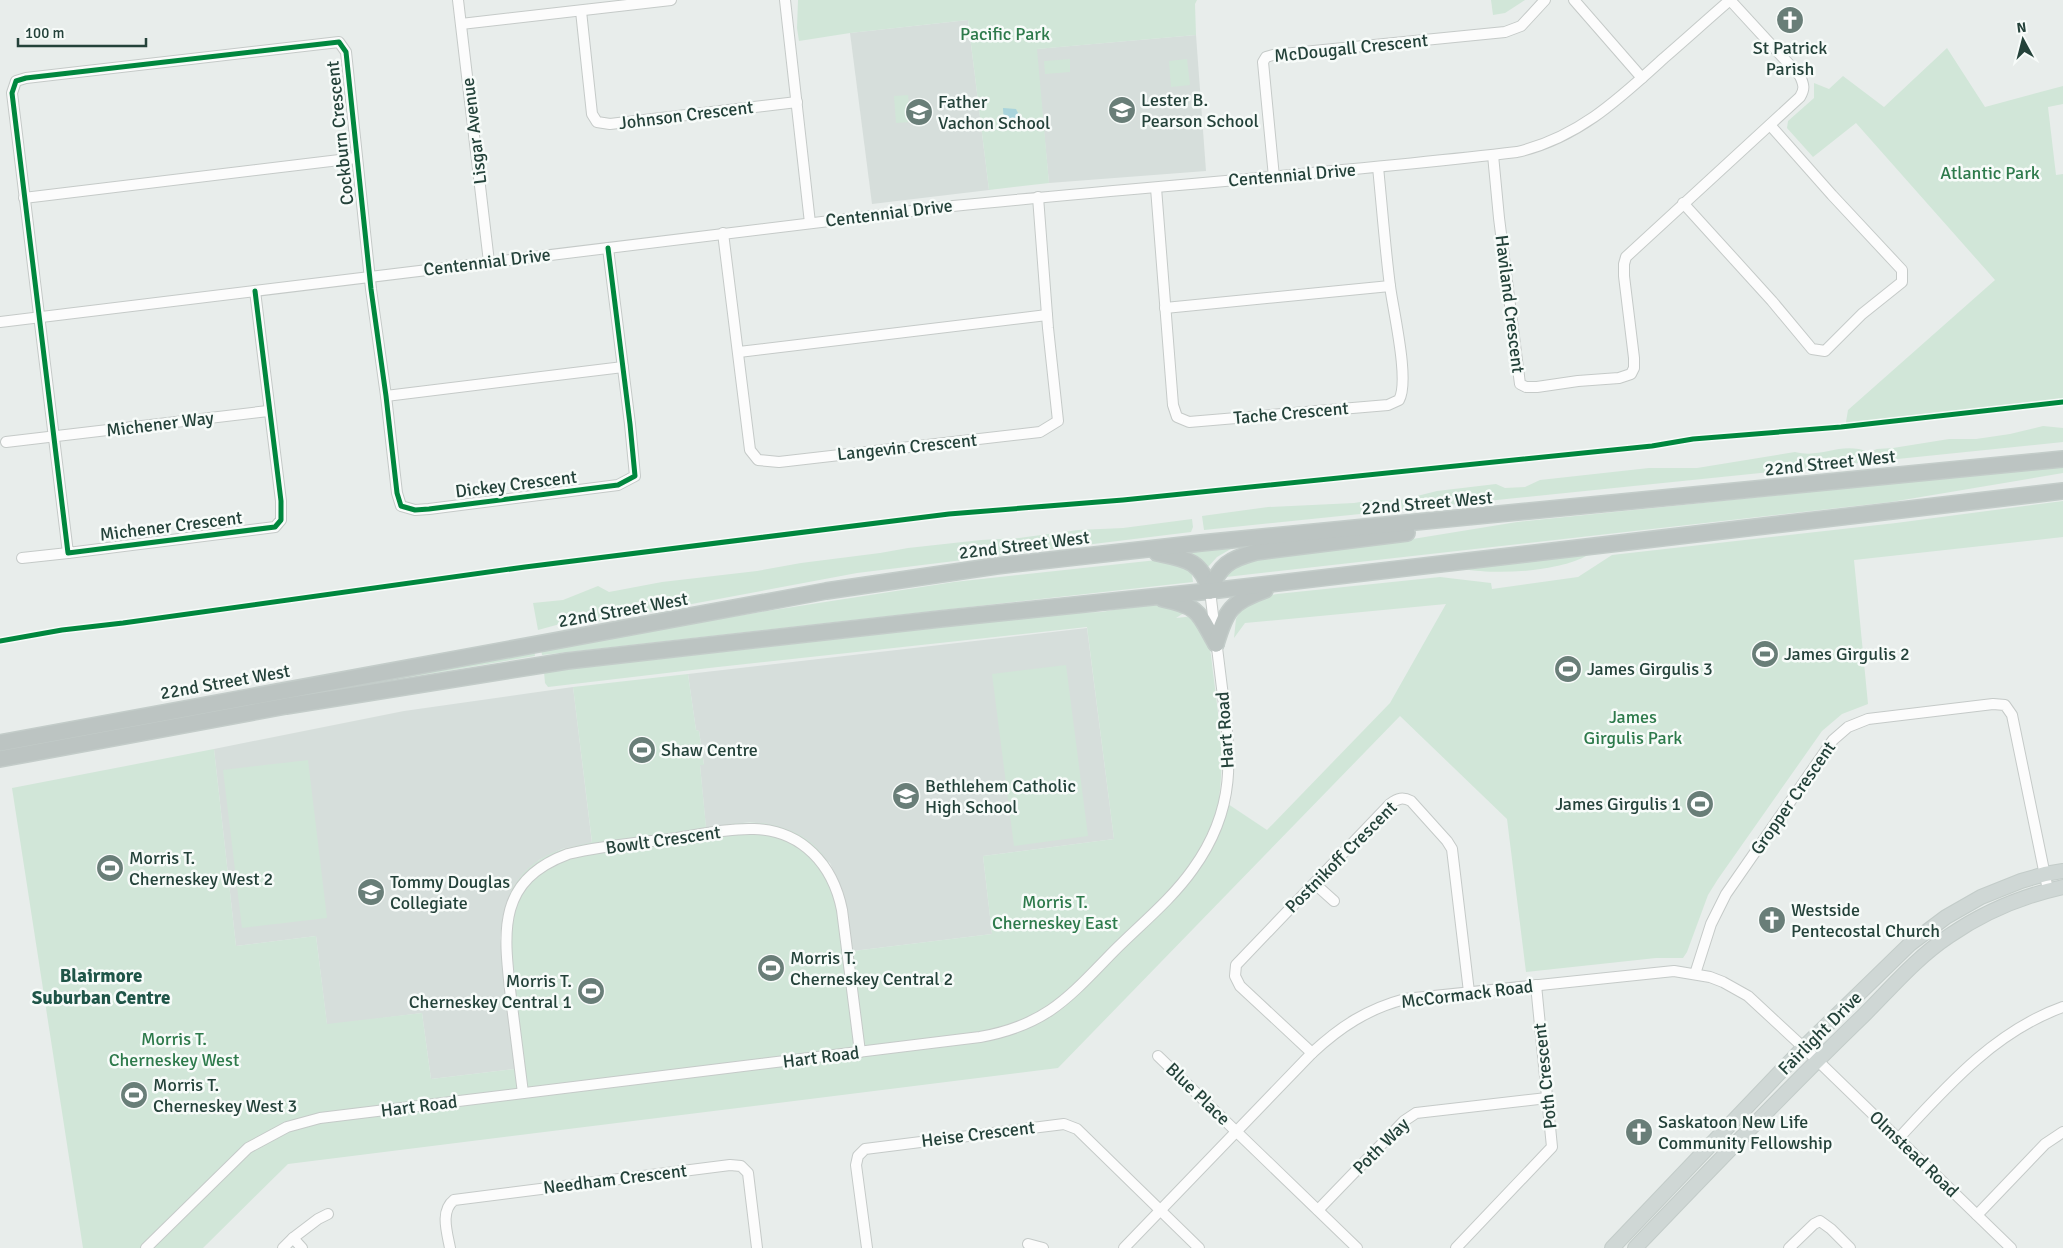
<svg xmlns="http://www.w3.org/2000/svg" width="2063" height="1248" viewBox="0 0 2063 1248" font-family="Signika,sans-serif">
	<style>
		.built { fill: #d6dedb }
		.green { fill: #d1e6d8 }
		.water { fill: #a9d4db }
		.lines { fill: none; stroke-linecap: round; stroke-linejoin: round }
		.minor-casing { stroke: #c5cac8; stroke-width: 12 }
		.major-casing { stroke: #c3ccc9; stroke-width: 16 }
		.highway-casing { stroke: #c3ccc9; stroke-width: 18 }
		.minor { stroke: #fcfcfc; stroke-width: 10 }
		.major { stroke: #cfd7d5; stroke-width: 14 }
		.highway { stroke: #bcc4c2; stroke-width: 15 }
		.cycleway-casing { stroke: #f7fbf9; stroke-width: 8 }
		.cycleway { stroke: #00873e; stroke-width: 5 }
		.labels { text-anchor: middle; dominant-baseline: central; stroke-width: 5; stroke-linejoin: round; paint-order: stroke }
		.park-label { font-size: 18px; fill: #2d7a4b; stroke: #f7fbf9 }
		.street-label { font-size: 18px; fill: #24423a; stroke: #f7fbf9 }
		.poi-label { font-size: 18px; fill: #24423a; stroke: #f7fbf9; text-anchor: start }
		.neighbourhood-label { font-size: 19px; font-weight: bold; fill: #1f5548; stroke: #f7fbf9 }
	</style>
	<rect width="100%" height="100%" fill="#e8edeb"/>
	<!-- built -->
	<g class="built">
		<path d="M968,20L989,190L872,204L850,33Z"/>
		<path d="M1196,35L1206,171L1049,183L1036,49Z"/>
		<path d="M1087,628L1114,839L983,856L992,934L853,951L842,890L830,863L792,832L775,826L750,822L706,828L700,765L704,764L699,731L696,730L688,674Z"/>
		<path d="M573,687L592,843L562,849L539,860L518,882L507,902L503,915L500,938L515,1069L431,1079L422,1013L327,1025L316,936L236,946L214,749L404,711Z"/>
	</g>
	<!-- green -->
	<g class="green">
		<path d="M798,0H1197L1195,4L1196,35L1037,49L1049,183L989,190L968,20L850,33L799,41L797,28Z"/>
		<path d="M1491,0H1525L1505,13L1493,15Z"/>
		<path d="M1947,48L1985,107L2063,86V104L2048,107L2056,175L2063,174V401L1845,428L1848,410L1995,280L1856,123L1813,157L1787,128L1788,121L1814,98V83L1829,89L1843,76L1884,107Z"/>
		<path d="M1070,59V72L1045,74L1044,61Z"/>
		<path d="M1187,59L1190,85L1171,87L1169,61Z"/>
		<path d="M908,95L911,122L896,123L894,96Z"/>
		<path d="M2043,426L2063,428V442L1204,530L1202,516L1268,507L1354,503L1373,500L1397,501L1437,491L1496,484L1505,488L1525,487L1540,480L1649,468H1697L1795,452C1822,459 1840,441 1869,452L1877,449L1893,448L1949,439H1976L2010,434Z"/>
		<path d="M2063,466V473L1891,502L1226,577L1231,571L1248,560L1382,544L1517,522Z"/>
		<path d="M2063,501V537L1854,560L1868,704L1842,714L1822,731L1718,879L1708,895L1687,952L1683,958H1656L1526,972L1507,819L1400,716L1058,1068L288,1164L203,1248H83L12,788L214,749L236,946L316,936L327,1024L422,1013L431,1079L515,1069C513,1003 469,894 548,855C562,848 577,846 592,842L573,687L688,674L696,730L699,731L704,765H700L706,827C725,825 745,821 763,823C836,834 844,891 853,951L992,934L983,856L1114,839L1087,627L709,668L548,687L545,683L544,672L1070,613L1102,612L1140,605H1160L1187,611L1176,618L1194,616L1209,646L1211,655C1216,702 1226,750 1219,798L1267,830L1390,703L1446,604L1245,623L1234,638L1236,619L1242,607L1250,599L1277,594L1440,577L1491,583L1492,589L1578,577L1612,555L1896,523Z"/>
		<path d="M1192,519L1193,527L1191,532L857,573L563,628L577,619L575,617L560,624L538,630L533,603L563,600L598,586L609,592L662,582L757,571L801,563L880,553L908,548L981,540L1019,538L1078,530L1123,528Z"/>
		<path d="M1236,546L1217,557L1208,567L1186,551Z"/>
		<path d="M1588,555C1558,572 1497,575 1463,569Z"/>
		<path d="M1157,560L1191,566L1193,582L542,655L541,649L767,611L954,582Z"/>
		<path d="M534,649L535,656L363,685V681Z"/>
		<path d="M1066,665L1088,836L1014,846L992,674Z"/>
		<path d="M308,760L327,918L242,928L223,770Z"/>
	</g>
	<!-- water -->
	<path class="water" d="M1003,108L1016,109L1018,113L1017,120L1012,122L1004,123Z"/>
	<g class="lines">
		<!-- minor casing -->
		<g class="minor-casing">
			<g id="minor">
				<path d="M458,0L489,262"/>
				<path d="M785,0L810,223"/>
				<path d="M1574,0L1642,78"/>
				<path d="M581,11L592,114L597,122L610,124L797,102"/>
				<path d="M461,24L671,0"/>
				<path d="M1493,155L1499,218L1520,384L1526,387H1537L1578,381L1619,378L1631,374L1634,368V358L1624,276V264L1626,257L1800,97C1805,89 1804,85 1800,76L1730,0"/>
				<path d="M1274,177L1263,62L1266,57L1273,55L1505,32L1521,26L1545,0"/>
				<path d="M1156,188L1173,405L1177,417L1189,422L1388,405L1399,400C1410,381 1393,310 1390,286C1385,247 1382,207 1378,167"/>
				<path d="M24,198L356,158"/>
				<path d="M1683,203L1772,301L1812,349L1825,351L1862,314L1902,282V270L1832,195L1770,125"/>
				<path d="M723,233L750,450L758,460L779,462L1040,432L1058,421L1048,328L1038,197"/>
				<path d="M255,291L281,501V520L275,527L68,553L12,93L16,81L26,78L339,42L346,52L371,289L386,396L397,493L401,506L415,510L429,509L618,485L635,476L630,424L608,248"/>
				<path d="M1165,308L1390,286"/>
				<path d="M0,322L953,206C1141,187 1329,174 1517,152C1578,138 1619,99 1664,58C1686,39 1708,19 1730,0"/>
				<path d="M739,352L1047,315"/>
				<path d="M386,396L623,367"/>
				<path d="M6,442L268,411"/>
				<path d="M22,558L68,553"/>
				<path d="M1315,884L1334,901"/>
				<path d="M1695,974L1711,924L1726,894L1833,740L1848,727L1868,719L1993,704L2005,705L2012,715L2048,890"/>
				<path d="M1312,1053L1240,986L1235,976L1236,965L1390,804C1398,798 1403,797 1411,801L1447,841L1452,849L1469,992"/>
				<path d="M1158,1056L1357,1248"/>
				<path d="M523,1093C519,1062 515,1030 511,998C504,934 495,881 568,854C601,846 636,843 670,839C697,835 726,828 754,829C802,830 833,865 842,910L860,1052"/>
				<path d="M1898,1139C1946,1087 1995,1031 2063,1007"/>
				<path d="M1318,1210L1404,1121L1416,1113L1547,1098"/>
				<path d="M1977,1215L2045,1144L2063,1132"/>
				<path d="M293,1238L318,1219L328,1214"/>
				<path d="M1028,1244L1043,1248"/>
				<path d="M146,1248L248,1148L287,1127L320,1118L980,1037C1047,1025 1069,997 1114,951C1140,925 1172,899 1193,869C1237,808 1231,758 1222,688C1218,656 1214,623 1210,591"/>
				<path d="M283,1248L293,1238L302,1248"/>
				<path d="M450,1248C447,1232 440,1211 454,1200L730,1165L741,1166L748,1173L757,1248"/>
				<path d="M867,1248L856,1165L858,1156L865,1149L1064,1124L1077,1129L1199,1248"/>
				<path d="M1124,1248L1312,1053C1340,1027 1367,1009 1405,999L1674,971L1710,977L1723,982L1748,996L1817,1060L2011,1248"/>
				<path d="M1456,1248L1552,1147L1536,985"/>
				<path d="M1789,1248L1814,1224L1820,1221L1831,1229L1850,1248"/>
			</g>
		</g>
		<!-- major casing -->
		<g class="major-casing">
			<g id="major">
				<path d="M1612,1248L1804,1047L1910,944L1946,917L1981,897L2021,881L2045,874L2063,871"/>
				<path d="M1635,1248C1710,1170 1785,1091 1863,1016C1891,988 1916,958 1949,936C1984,912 2022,896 2063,887"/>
			</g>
		</g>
		<!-- highway casing -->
		<g class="highway-casing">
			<g id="highway">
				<path d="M1157,553C1186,559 1201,560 1210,591"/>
				<path d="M1210,591C1219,565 1230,559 1256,552L1407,533"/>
				<path d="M1163,599C1201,607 1198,613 1216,644"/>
				<path d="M1216,644C1226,610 1231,602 1265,590"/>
				<path d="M0,743L826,591L996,566L1201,543L2063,459"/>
				<path d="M0,759L286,706L567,661L940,619L1210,591L2063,491"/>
			</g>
		</g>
		<!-- minor -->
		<use href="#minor" class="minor"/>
		<!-- major -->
		<use href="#major" class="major"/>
		<!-- highway -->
		<use href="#highway" class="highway"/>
		<!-- cycleway casing -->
		<g class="cycleway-casing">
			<g id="cycleway">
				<path d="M255,291L281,501V520L275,527L68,553L12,93L16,81L26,78L339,42L346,52L371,289L386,396L397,493L401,506L415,510L429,509L618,485L635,476L630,424L608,248"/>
				<path d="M0,641L62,630L123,623L525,567L949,514L1123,500L1652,446L1693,439L1841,427L2063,402"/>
			</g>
		</g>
		<!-- cycleway -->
		<use href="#cycleway" class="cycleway"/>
	</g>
	<!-- icons -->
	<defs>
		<g id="church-disc" transform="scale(1.4375)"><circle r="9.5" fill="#697e78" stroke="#f7fbf9"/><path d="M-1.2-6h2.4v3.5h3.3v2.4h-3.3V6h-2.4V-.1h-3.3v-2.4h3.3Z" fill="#fff"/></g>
		<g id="school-disc" transform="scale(1.4375)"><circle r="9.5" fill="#697e78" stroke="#f7fbf9"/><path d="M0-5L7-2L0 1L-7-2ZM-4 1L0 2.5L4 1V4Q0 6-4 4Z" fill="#fff"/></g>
		<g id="stadium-disc" transform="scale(1.4375)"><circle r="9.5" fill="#697e78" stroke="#f7fbf9"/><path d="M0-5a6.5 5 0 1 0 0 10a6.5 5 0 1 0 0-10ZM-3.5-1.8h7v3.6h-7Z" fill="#fff"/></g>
	</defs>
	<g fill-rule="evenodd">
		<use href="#church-disc" x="1790" y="20"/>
		<use href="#school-disc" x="1122" y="110"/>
		<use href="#school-disc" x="919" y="112"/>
		<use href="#stadium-disc" x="1765" y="654"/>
		<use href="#stadium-disc" x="1568" y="669"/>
		<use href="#stadium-disc" x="642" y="750"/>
		<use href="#school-disc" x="906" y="796"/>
		<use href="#stadium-disc" x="1700" y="804"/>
		<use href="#stadium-disc" x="110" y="868"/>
		<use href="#school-disc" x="371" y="892"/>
		<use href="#church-disc" x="1772" y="920"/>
		<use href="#stadium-disc" x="771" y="968"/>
		<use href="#stadium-disc" x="591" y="991"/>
		<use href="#stadium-disc" x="134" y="1095"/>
		<use href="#church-disc" x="1639" y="1132"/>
	</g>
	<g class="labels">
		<!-- park labels -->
		<g class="park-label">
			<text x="1005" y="34">Pacific Park</text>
			<text x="1990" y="173">Atlantic Park</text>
			<text x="1633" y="717">James<tspan x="1633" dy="21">Girgulis Park</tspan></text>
			<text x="1055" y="902">Morris T.<tspan x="1055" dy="21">Cherneskey East</tspan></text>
			<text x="174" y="1039">Morris T.<tspan x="174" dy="21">Cherneskey West</tspan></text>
		</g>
		<!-- street labels -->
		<g class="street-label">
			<text transform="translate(1351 48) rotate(-6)">McDougall Crescent</text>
			<text transform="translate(686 115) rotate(-7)">Johnson Crescent</text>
			<text transform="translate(474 131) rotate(-97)">Lisgar Avenue</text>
			<text transform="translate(340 133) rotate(-96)">Cockburn Crescent</text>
			<text transform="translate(1292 175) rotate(-5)">Centennial Drive</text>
			<text transform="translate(889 213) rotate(-7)">Centennial Drive</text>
			<text transform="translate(487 262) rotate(-7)">Centennial Drive</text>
			<text transform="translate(1510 304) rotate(83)">Haviland Crescent</text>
			<text transform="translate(1291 413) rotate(-5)">Tache Crescent</text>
			<text transform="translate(160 424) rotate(-7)">Michener Way</text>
			<text transform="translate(907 447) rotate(-6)">Langevin Crescent</text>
			<text transform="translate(1830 463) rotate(-6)">22nd Street West</text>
			<text transform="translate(516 484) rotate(-7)">Dickey Crescent</text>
			<text transform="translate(1427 503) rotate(-5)">22nd Street West</text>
			<text transform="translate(171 526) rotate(-7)">Michener Crescent</text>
			<text transform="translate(1024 545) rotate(-7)">22nd Street West</text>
			<text transform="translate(623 610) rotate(-10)">22nd Street West</text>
			<text transform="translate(225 682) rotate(-10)">22nd Street West</text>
			<text transform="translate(1225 730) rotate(-94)">Hart Road</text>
			<text transform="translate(1793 798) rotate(-55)">Gropper Crescent</text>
			<text transform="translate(663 840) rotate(-8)">Bowlt Crescent</text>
			<text transform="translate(1341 857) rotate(-45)">Postnikoff Crescent</text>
			<text transform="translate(1467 994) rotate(-7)">McCormack Road</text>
			<text transform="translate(1820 1033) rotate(-45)">Fairlight Drive</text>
			<text transform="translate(821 1057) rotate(-7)">Hart Road</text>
			<text transform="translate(1545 1076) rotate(-96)">Poth Crescent</text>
			<text transform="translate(1198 1094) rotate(44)">Blue Place</text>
			<text transform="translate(419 1106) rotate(-7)">Hart Road</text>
			<text transform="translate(978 1134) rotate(-7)">Heise Crescent</text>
			<text transform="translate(1381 1146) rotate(-45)">Poth Way</text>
			<text transform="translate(1914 1154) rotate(44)">Olmstead Road</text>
			<text transform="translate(615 1179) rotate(-7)">Needham Crescent</text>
		</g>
		<!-- poi labels -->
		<g class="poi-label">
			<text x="1790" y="48" text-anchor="middle">St Patrick<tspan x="1790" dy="21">Parish</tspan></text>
			<text x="1141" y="100">Lester B.<tspan x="1141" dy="21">Pearson School</tspan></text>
			<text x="938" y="102">Father<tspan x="938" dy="21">Vachon School</tspan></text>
			<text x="1784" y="654">James Girgulis 2</text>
			<text x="1587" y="669">James Girgulis 3</text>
			<text x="661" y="750">Shaw Centre</text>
			<text x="925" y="786">Bethlehem Catholic<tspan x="925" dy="21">High School</tspan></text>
			<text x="1681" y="804" text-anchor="end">James Girgulis 1</text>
			<text x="129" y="858">Morris T.<tspan x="129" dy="21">Cherneskey West 2</tspan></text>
			<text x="390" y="882">Tommy Douglas<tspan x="390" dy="21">Collegiate</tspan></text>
			<text x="1791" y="910">Westside<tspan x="1791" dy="21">Pentecostal Church</tspan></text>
			<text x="790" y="958">Morris T.<tspan x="790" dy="21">Cherneskey Central 2</tspan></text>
			<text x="572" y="981" text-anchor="end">Morris T.<tspan x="572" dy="21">Cherneskey Central 1</tspan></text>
			<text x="153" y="1085">Morris T.<tspan x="153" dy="21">Cherneskey West 3</tspan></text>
			<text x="1658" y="1122">Saskatoon New Life<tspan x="1658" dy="21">Community Fellowship</tspan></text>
		</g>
		<!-- neighbourhood labels -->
		<g class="neighbourhood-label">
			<text x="101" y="976">Blairmore<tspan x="101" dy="22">Suburban Centre</tspan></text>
		</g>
	</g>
	<!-- north arrow -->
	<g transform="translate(2023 40) rotate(353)" stroke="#f7fbf9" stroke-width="4" paint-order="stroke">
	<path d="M0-4L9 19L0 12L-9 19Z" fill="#24423a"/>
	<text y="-8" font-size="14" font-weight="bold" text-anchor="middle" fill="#24423a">N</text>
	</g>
	<!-- scale -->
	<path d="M18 38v8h128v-8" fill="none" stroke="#24423a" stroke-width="2.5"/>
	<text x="25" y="38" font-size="15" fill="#24423a" stroke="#f7fbf9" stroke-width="4" paint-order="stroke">100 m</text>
</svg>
